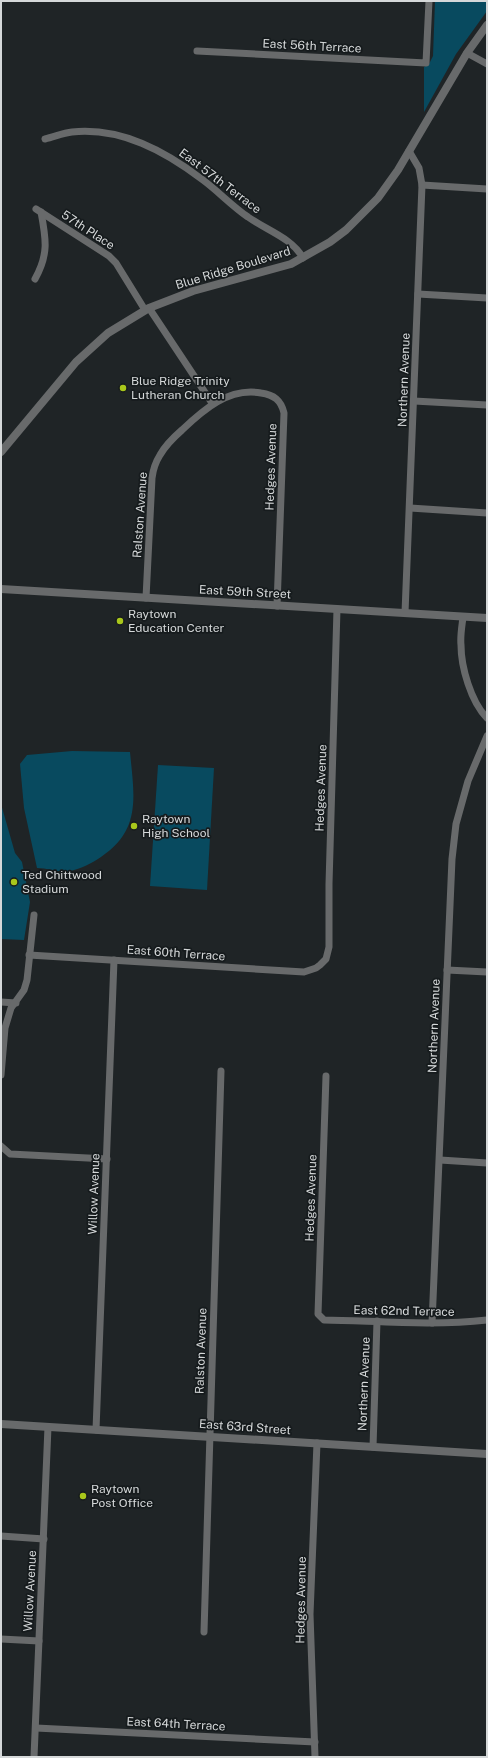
<svg xmlns="http://www.w3.org/2000/svg" width="488" height="1758" viewBox="0 0 488 1758" font-family="'Public Sans',sans-serif">
	<style>
		.green { fill: #084a5f }
		.lines { fill: none; stroke-linecap: round; stroke-linejoin: round }
		.minor { stroke: #686a6b; stroke-width: 7 }
		.tertiary { stroke: #686a6b; stroke-width: 8 }
		.poi-dot { fill: #a9c71b; stroke: #161b1d; stroke-width: 1.5 }
		.labels { text-anchor: middle; dominant-baseline: central; stroke-width: 3.5; stroke-linejoin: round; paint-order: stroke }
		.street-label { font-size: 12px; fill: #d5d8d9; stroke: #161b1d }
		.poi-label { font-size: 12px; fill: #d5d8d9; stroke: #161b1d; text-anchor: start }
	</style>
	<rect width="100%" height="100%" fill="#1f2426"/>
	<!-- green -->
	<g class="green">
		<path d="M435,1H487V11L456,54L424,112V67L429,64L433,56Z"/>
		<path d="M72,751L130,752C134,795 142,830 101,857C92,863 81,869 70,871C59,873 48,868 37,868L24,808L20,764L27,755Z"/>
		<path d="M158,765L214,768L207,890L150,886Z"/>
		<path d="M1,804L15,853L22,862L30,902L24,940L1,939Z"/>
	</g>
	<g class="lines">
		<!-- minor -->
		<g class="minor">
			<path d="M197,51L426,63L429,1"/>
			<path d="M467,53L487,64"/>
			<path d="M45,139C54,137 63,133 72,132C121,127 165,151 203,180C219,192 232,206 248,217C266,230 292,238 303,258"/>
			<path d="M422,185L487,189"/>
			<path d="M36,209L109,256L116,263L145,310"/>
			<path d="M35,279C49,254 46,239 41,212"/>
			<path d="M418,294L487,298"/>
			<path d="M149,308L212,403"/>
			<path d="M414,401L487,405"/>
			<path d="M410,508L487,513"/>
			<path d="M146,598L152,478C153,470 155,463 160,455C165,446 174,437 182,430C203,410 229,387 261,393C274,395 281,400 284,413L277,606"/>
			<path d="M405,613L422,185L419,168L409,151"/>
			<path d="M463,617C462,626 460,636 461,645C461,667 471,702 487,718"/>
			<path d="M29,955L304,972L316,968L320,965L326,959L329,947V884L337,609"/>
			<path d="M447,970L487,972"/>
			<path d="M1,1002L16,1003"/>
			<path d="M1,1075L5,1028L11,1008L24,990L27,980L34,915"/>
			<path d="M326,1076L318,1314L324,1320C378,1321 433,1326 487,1320"/>
			<path d="M1,1146L10,1154L107,1159"/>
			<path d="M440,1160L487,1163"/>
			<path d="M432,1323L452,859L456,824L468,781L487,736"/>
			<path d="M96,1430L114,960"/>
			<path d="M373,1447L377,1321"/>
			<path d="M1,1536L44,1539"/>
			<path d="M204,1632L221,1071"/>
			<path d="M1,1639L39,1641"/>
			<path d="M36,1728L315,1742"/>
			<path d="M34,1757L48,1427"/>
			<path d="M315,1757L310,1614L317,1443"/>
		</g>
		<!-- tertiary -->
		<g class="tertiary">
			<path d="M1,452L76,362L108,333L149,308L193,291L291,264L330,242L346,230L378,198L398,170L467,53L487,25"/>
			<path d="M1,589L487,618"/>
			<path d="M1,1424L487,1454"/>
		</g>
	</g>
	<!-- markers -->
	<g class="poi-dot">
		<circle cx="123" cy="388" r="4"/>
		<circle cx="120" cy="621" r="4"/>
		<circle cx="134" cy="826" r="4"/>
		<circle cx="14" cy="882" r="4"/>
		<circle cx="83" cy="1496" r="4"/>
	</g>
	<g class="labels">
		<!-- street labels -->
		<g class="street-label">
			<text transform="translate(312 46) rotate(3)">East 56th Terrace</text>
			<text transform="translate(220 181) rotate(37)">East 57th Terrace</text>
			<text transform="translate(88 230) rotate(33)">57th Place</text>
			<text transform="translate(233 268) rotate(-17)">Blue Ridge Boulevard</text>
			<text transform="translate(404 380) rotate(-88)">Northern Avenue</text>
			<text transform="translate(271 467) rotate(-88)">Hedges Avenue</text>
			<text transform="translate(140 515) rotate(-86)">Ralston Avenue</text>
			<text transform="translate(245 592) rotate(3)">East 59th Street</text>
			<text transform="translate(321 788) rotate(-88)">Hedges Avenue</text>
			<text transform="translate(176 953) rotate(4)">East 60th Terrace</text>
			<text transform="translate(434 1026) rotate(-88)">Northern Avenue</text>
			<text transform="translate(94 1194) rotate(-88)">Willow Avenue</text>
			<text transform="translate(311 1198) rotate(-88)">Hedges Avenue</text>
			<text transform="translate(404 1311) rotate(1)">East 62nd Terrace</text>
			<text transform="translate(201 1351) rotate(-88)">Ralston Avenue</text>
			<text transform="translate(364 1384) rotate(-88)">Northern Avenue</text>
			<text transform="translate(245 1427) rotate(4)">East 63rd Street</text>
			<text transform="translate(30 1591) rotate(-87)">Willow Avenue</text>
			<text transform="translate(301 1600) rotate(-89)">Hedges Avenue</text>
			<text transform="translate(176 1724) rotate(3)">East 64th Terrace</text>
		</g>
		<!-- poi labels -->
		<g class="poi-label">
			<text x="131" y="381">Blue Ridge Trinity<tspan x="131" dy="14">Lutheran Church</tspan></text>
			<text x="128" y="614">Raytown<tspan x="128" dy="14">Education Center</tspan></text>
			<text x="142" y="819">Raytown<tspan x="142" dy="14">High School</tspan></text>
			<text x="22" y="875">Ted Chittwood<tspan x="22" dy="14">Stadium</tspan></text>
			<text x="91" y="1489">Raytown<tspan x="91" dy="14">Post Office</tspan></text>
		</g>
	</g>
	<!-- border -->
	<rect width="488" height="1758" fill="none" stroke="#d5d8d9" stroke-width="4"/>
</svg>
